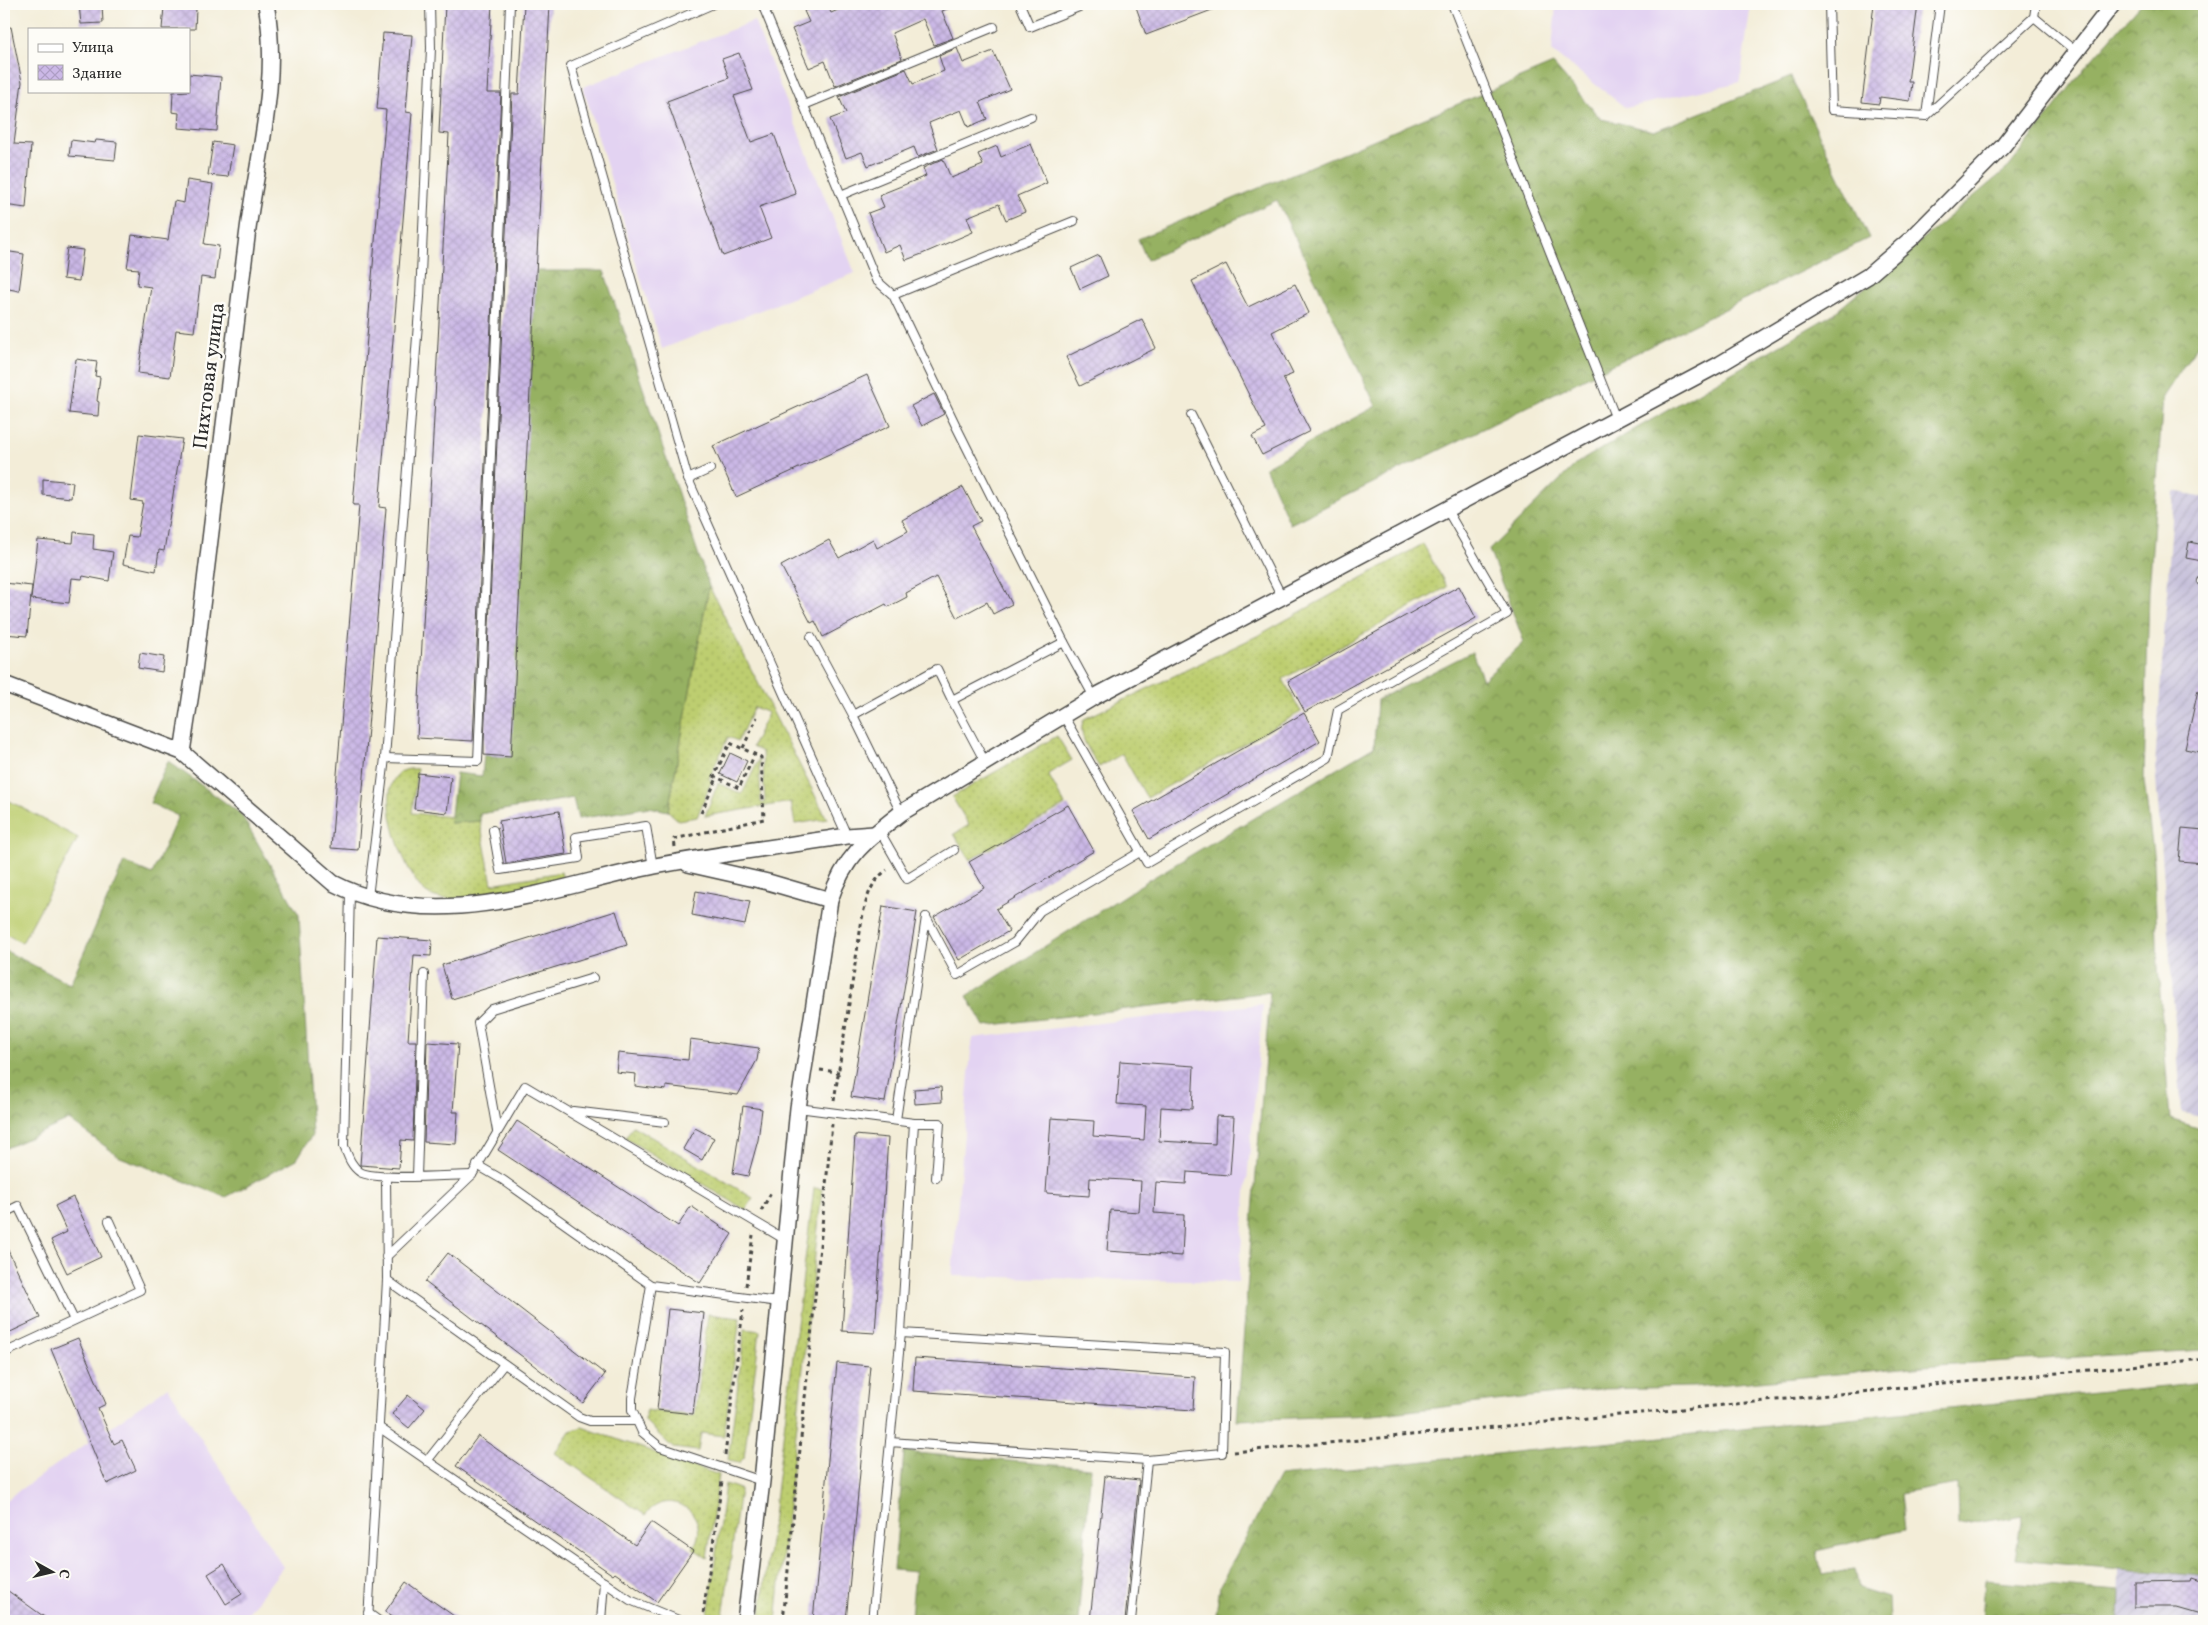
<svg xmlns="http://www.w3.org/2000/svg" width="2208" height="1625" viewBox="0 0 2208 1625" font-family="Vollkorn,serif">
	<style>
		.built { fill: #e3d3f2 }
		.industrial { fill: url(#industrial-furrows) }
		.grass { fill: url(#grass-dots); stroke: #747c4e }
		.forest { fill: url(#forest-crowns); stroke: #606e46 }
		.pitch { fill: #bdce70; stroke: #747c4e }
		.building { fill: url(#building-cross-hatch) }
		.lines { fill: none; stroke-linecap: round; stroke-linejoin: round }
		.service-casing { stroke: #494845; stroke-width: 10 }
		.minor-casing { stroke: #494845; stroke-width: 18 }
		.path { stroke: #494845; stroke-width: 3; stroke-dasharray: 4 4; stroke-linecap: butt }
		.service { stroke: #fff; stroke-width: 8 }
		.minor { stroke: #fff; stroke-width: 15 }
		.labels { text-anchor: middle; dominant-baseline: central; stroke-width: 5; stroke-linejoin: round; paint-order: stroke }
		.street-label { font-size: 20px; fill: #2b2b2b; stroke: #fdfcf7 }
	</style>
	<defs>
		<pattern id="industrial-furrows" width="10" height="10" patternUnits="userSpaceOnUse" patternTransform="scale(1.25)"><rect width="10" height="10" fill="#c6c0da"/><path d="M-1 1l2-2M0 10L10 0M9 11l2-2" fill="none" stroke="#aaa5bb"/></pattern>
		<pattern id="grass-dots" width="8" height="8" patternUnits="userSpaceOnUse" patternTransform="scale(1.25)"><rect width="8" height="8" fill="#bdce70"/><path d="M2 2h.1M6 6h.1" fill="none" stroke="#a3b161" stroke-width="1.8" stroke-linecap="round"/></pattern>
		<pattern id="forest-crowns" width="20" height="18" patternUnits="userSpaceOnUse" patternTransform="scale(1.25)"><rect width="20" height="18" fill="#96b162"/><path d="M2 6a3 3 0 1 1 6 0M12 15a3 3 0 1 1 6 0" fill="none" stroke="#7b9051"/></pattern>
		<pattern id="building-cross-hatch" width="8" height="8" patternUnits="userSpaceOnUse" patternTransform="scale(1.25)"><rect width="8" height="8" fill="#cbb8e6"/><path d="M0 0l8 8M0 8l8-8" fill="none" stroke="#ae9ec5"/></pattern>
	</defs>
	<rect width="100%" height="100%" fill="#fdfcf7"/>
	<filter id="ink" filterUnits="userSpaceOnUse"><feTurbulence type="fractalNoise" baseFrequency=".02" numOctaves="2"/><feDisplacementMap in="SourceGraphic" scale="10" xChannelSelector="R" yChannelSelector="G"/><feConvolveMatrix kernelMatrix="1 2 1 2 8 2 1 2 1" color-interpolation-filters="sRGB"/></filter>
	<filter id="wash" filterUnits="userSpaceOnUse"><feTurbulence type="fractalNoise" baseFrequency=".0096" numOctaves="4" result="noise"/><feDisplacementMap in="SourceGraphic" scale="20" xChannelSelector="R" yChannelSelector="G"/><feGaussianBlur stdDeviation="1.12" result="paint"/><feColorMatrix in="noise" values="0 0 0 0 0 0 0 0 0 0 0 0 0 0 0 0 0 1.4 0 .05"/><feComposite in="paint" operator="in"/></filter>
	<g filter="url(#wash)">
		<rect width="100%" height="100%" fill="#f3edd8"/>
		<!-- built -->
		<g class="built">
			<path d="M1556,4H1751L1740,82L1626,108L1552,51Z"/>
			<path d="M754,21L855,273L662,349L583,87Z"/>
			<path d="M1263,1004L1238,1282L952,1276L972,1038Z"/>
			<path d="M168,1387L283,1567L242,1621H4V1501Z"/>
		</g>
		<!-- industrial -->
		<g class="industrial">
			<path d="M2174,491L2204,497V1116L2182,1113L2155,765Z"/>
			<path d="M2119,1569L2204,1576V1621H2118Z"/>
		</g>
		<!-- grass -->
		<g class="grass">
			<path d="M1423,544L1447,587L1283,679L1301,712L1147,798L1122,754L1099,767C1091,753 1076,735 1084,719L1257,636Z"/>
			<path d="M709,586L827,819L795,824L791,802L705,816L718,783L742,794L759,759L761,803H765L762,752L752,747L768,713L754,707L738,741L728,737L709,779L712,781L697,817L678,820L668,811Z"/>
			<path d="M1057,736L1072,760L1048,774L1065,805L970,860L954,834L969,825L952,797Z"/>
			<path d="M417,769L412,813L452,817L451,823L480,821L492,884L561,872L563,880C531,887 465,906 435,897C432,896 427,894 425,892C403,874 362,764 417,769Z"/>
			<path d="M633,1126L753,1198L746,1210L625,1138Z"/>
			<path d="M814,1188L822,1189L776,1621H760Z"/>
			<path d="M708,1314L740,1318L724,1436L701,1433L698,1451L673,1448L645,1421L646,1410L694,1416Z"/>
			<path d="M745,1329L760,1331L744,1458L739,1463L728,1461Z"/>
			<path d="M582,1427L719,1475L707,1558L693,1548C714,1516 670,1484 645,1515L555,1453L570,1431Z"/>
			<path d="M725,1484L740,1489L723,1617L708,1615Z"/>
		</g>
		<!-- forest -->
		<g class="forest">
			<path d="M2141,4H2204V335L2163,397L2149,592L2144,781L2154,861L2158,967L2170,1119L2204,1130V1350L1936,1365L1693,1387L1600,1389L1373,1415L1237,1420L1270,992L984,1026L967,996L1147,881L1374,747L1377,700L1472,652L1483,680L1524,642L1489,550L1577,463L1833,314L2009,167L2086,66Z"/>
			<path d="M1553,64L1601,119L1654,131L1791,77L1869,238L1290,524L1265,467L1376,406L1277,200L1147,260L1138,239Z"/>
			<path d="M536,271H604L709,586L668,811L649,807L578,819L573,798L480,814V821L450,823L456,773L482,776L484,755L510,757Z"/>
			<path d="M168,761L241,814L299,915L312,1135L297,1159L226,1197L120,1157L69,1120L4,1149V950L70,984L124,862L152,874L178,816L150,803Z"/>
			<path d="M2204,1382V1576L2015,1560L2022,1515L1958,1526L1957,1484L1900,1494L1904,1530L1817,1551L1822,1575L1855,1569L1859,1589L1888,1598L1889,1621H1215L1220,1585L1279,1476Z"/>
			<path d="M904,1452L1091,1468L1078,1621H890L891,1615L911,1616L915,1572L894,1570Z"/>
			<path d="M1985,1580L2119,1591L2118,1621H1982Z"/>
		</g>
		<!-- pitch -->
		<path class="pitch" d="M4,798L78,838L22,943L4,933Z"/>
		<g id="blocks">
			<!-- building -->
			<g class="building">
				<path d="M79,4H102L103,23L81,24Z"/>
				<path d="M445,4H492L487,93H501L473,741L417,738L449,134L439,133Z"/>
				<path d="M524,4H550L511,757L484,755V742L512,94H519Z"/>
				<path d="M821,4H827L831,13L852,4H960L942,11L953,38L934,45L923,19L892,33L902,59L835,86L825,61L809,68L792,29L809,22L804,11Z"/>
				<path d="M1135,4H1224L1225,5L1146,35Z"/>
				<path d="M1874,4H1918L1908,82H1912L1910,101L1880,97L1879,104L1862,102Z"/>
				<path d="M164,7L196,9L195,29H162Z"/>
				<path d="M11,27L22,82L14,144L31,145L26,208L4,205V28Z"/>
				<path d="M383,33L412,35L406,112L412,113L379,507L386,508L358,850L331,848L359,505H353L386,110L377,109Z"/>
				<path d="M957,48L963,63L993,51L1010,89L980,102L987,119L968,127L961,110L929,123L938,149L918,157L914,147L868,166L862,152L846,158L830,119L846,113L839,97L906,69L913,84L944,71L939,56Z"/>
				<path d="M739,53L753,90L734,96L751,142L774,134L796,194L759,207L771,238L723,256L667,101L729,78L722,59Z"/>
				<path d="M189,74L221,77L217,131L178,128L179,113L172,112L173,92L189,91Z"/>
				<path d="M71,140L95,143L96,140L117,142L115,160L69,156Z"/>
				<path d="M213,142L233,145L228,177L208,175Z"/>
				<path d="M1031,144L1047,183L1017,196L1025,212L1006,220L999,204L967,217L973,232L922,254L906,260L900,245L884,252L868,213L884,207L879,195L926,176L923,168L943,159L951,178L983,165L978,154L997,146L1001,157Z"/>
				<path d="M187,180L213,184L204,244L219,246L215,279L201,277L194,332L176,330L170,377L138,373L151,287L137,285L139,269L127,268L132,235L168,240L174,201L184,203Z"/>
				<path d="M67,248L83,250L79,281L63,279Z"/>
				<path d="M4,251L24,254L19,291L4,288Z"/>
				<path d="M1099,255L1108,276L1080,289L1071,268Z"/>
				<path d="M1226,264L1248,307L1295,284L1309,313L1272,332L1293,374L1283,378L1310,431L1262,455L1252,436L1266,429L1192,281Z"/>
				<path d="M1142,319L1156,348L1080,386L1066,357Z"/>
				<path d="M76,359L97,362L95,376L100,377L97,401L99,402L98,416L69,413Z"/>
				<path d="M867,375L890,426L736,497L713,446Z"/>
				<path d="M934,394L944,414L922,426L911,406Z"/>
				<path d="M139,434L182,439L164,551L159,550L156,571L123,564L128,536L137,537L143,502L131,500Z"/>
				<path d="M43,479L73,482L71,498L43,495Z"/>
				<path d="M963,487L981,521L971,526L1012,604L993,614L987,602L957,618L936,577L906,593L907,597L888,607L886,604L823,637L815,621L811,623L781,566L829,540L839,558L873,539L877,548L908,531L902,520Z"/>
				<path d="M74,532L94,534L93,549L113,552L109,581L83,576L82,579L72,578L69,603L31,599L38,540L73,543Z"/>
				<path d="M2189,542L2204,545L2202,561L2186,558Z"/>
				<path d="M4,583L32,586L27,636L4,634Z"/>
				<path d="M1459,586L1476,618L1305,712L1288,681Z"/>
				<path d="M140,653L164,657L162,672L138,668Z"/>
				<path d="M2198,690L2204,691V753L2185,749Z"/>
				<path d="M1304,713L1320,741L1149,839L1133,811Z"/>
				<path d="M730,753L747,761L737,782L720,774Z"/>
				<path d="M418,773L451,777L447,813L414,809Z"/>
				<path d="M1068,805L1094,851L996,909L1009,931L959,960L934,917L984,888L969,862Z"/>
				<path d="M559,811L566,854L506,863L499,821Z"/>
				<path d="M2182,828L2204,830V863L2179,861Z"/>
				<path d="M696,891L750,901L745,925L692,915Z"/>
				<path d="M883,906L917,912L885,1102L851,1097Z"/>
				<path d="M616,911L627,945L452,999L442,965Z"/>
				<path d="M377,936L432,940L431,956L414,955L408,1041H416L413,1141L401,1140L399,1168L360,1165Z"/>
				<path d="M690,1039L759,1048L757,1060L738,1095L666,1086V1090L635,1086L636,1074L616,1072L618,1053L688,1060Z"/>
				<path d="M427,1042L458,1044L453,1112H458L456,1144L424,1142Z"/>
				<path d="M1120,1061L1194,1066L1192,1109L1161,1107L1159,1141L1215,1144L1216,1116L1234,1117L1230,1175L1187,1172L1186,1184L1156,1182L1154,1213L1184,1215L1182,1256L1107,1251L1110,1210L1139,1212L1141,1181L1090,1178L1089,1196L1046,1193L1051,1118L1094,1121L1093,1136L1144,1140L1146,1106L1117,1104Z"/>
				<path d="M941,1087L942,1102L915,1104L914,1089Z"/>
				<path d="M743,1106L762,1109L758,1140L748,1176L733,1173Z"/>
				<path d="M517,1121L678,1226L691,1206L732,1234L700,1283L498,1150Z"/>
				<path d="M695,1128L714,1138L702,1160L683,1149Z"/>
				<path d="M855,1135L888,1138L875,1333L842,1331Z"/>
				<path d="M73,1197L101,1257L67,1273L51,1240L67,1232L55,1206Z"/>
				<path d="M4,1242L40,1318L4,1335Z"/>
				<path d="M448,1253L605,1374L583,1403L425,1282Z"/>
				<path d="M668,1309L704,1313L693,1414L657,1410Z"/>
				<path d="M78,1338L106,1404L98,1408L114,1444L122,1440L136,1470L107,1484L51,1349Z"/>
				<path d="M915,1358L1195,1377L1193,1410L913,1391Z"/>
				<path d="M837,1363L870,1366L846,1621H813Z"/>
				<path d="M408,1395L425,1409L409,1428L392,1414Z"/>
				<path d="M478,1436L635,1545L651,1522L693,1551L657,1602L615,1573L613,1575L456,1466Z"/>
				<path d="M1105,1476L1139,1480L1125,1621H1090Z"/>
				<path d="M224,1564L242,1594L226,1604L208,1574Z"/>
				<path d="M2192,1578L2204,1582V1615L2176,1607H2134V1582L2191,1581Z"/>
				<path d="M406,1582L461,1621H399L385,1612Z"/>
				<path d="M4,1588L50,1621H4Z"/>
			</g>
		</g>
	</g>
	<g filter="url(#ink)">
		<use href="#blocks" fill-opacity="0" stroke="#494845" stroke-width="1"/>
		<g class="lines">
			<!-- service casing -->
			<g class="service-casing">
				<g id="service">
					<path d="M762,4L876,280L893,295L957,428L1064,642"/>
					<path d="M1020,4L1030,27L1086,4"/>
					<path d="M1452,4L1616,419"/>
					<path d="M1829,4L1832,110L1926,116L2034,17L2036,4"/>
					<path d="M765,10L779,4"/>
					<path d="M2034,17L2075,51"/>
					<path d="M804,105L994,27"/>
					<path d="M1926,116L1940,4"/>
					<path d="M841,195L1031,117"/>
					<path d="M893,295L1074,221"/>
					<path d="M1191,415L1282,597"/>
					<path d="M710,469L688,479L847,836"/>
					<path d="M688,479L571,66L713,4"/>
					<path d="M2202,581L2204,582"/>
					<path d="M811,637L853,715"/>
					<path d="M952,700L985,762"/>
					<path d="M1063,715L1147,863L1328,758L1338,710L1507,614L1447,510"/>
					<path d="M385,758L478,761L510,4"/>
					<path d="M901,813L853,715L937,669L952,700L1064,642L1094,697"/>
					<path d="M493,830L500,870L579,858L576,837L646,826L653,867"/>
					<path d="M879,830L907,879L954,850"/>
					<path d="M350,892L344,1146C348,1156 351,1166 360,1172C375,1181 451,1175 472,1175"/>
					<path d="M368,897L385,758L420,297L431,48L430,4"/>
					<path d="M926,917L957,975L1015,942L1040,911L1140,852"/>
					<path d="M798,1108L914,1123L901,1333L1225,1352L1222,1453L1147,1460L890,1442L872,1621"/>
					<path d="M573,1111L665,1122"/>
					<path d="M896,1120L926,917"/>
					<path d="M914,1123H940L936,1178"/>
					<path d="M497,1131L478,1023L492,1009L593,978"/>
					<path d="M477,1165L503,1180L651,1285L778,1302"/>
					<path d="M417,1176L424,974"/>
					<path d="M4,1213L18,1206L74,1320"/>
					<path d="M386,1257L472,1175L525,1086L784,1239"/>
					<path d="M387,1280L579,1417L590,1421H636"/>
					<path d="M651,1285L632,1398V1410L642,1432L660,1447L762,1481"/>
					<path d="M4,1353L140,1290L109,1221"/>
					<path d="M380,1428L630,1600L681,1621"/>
					<path d="M890,1442L901,1333"/>
					<path d="M427,1461L504,1364"/>
					<path d="M368,1613L379,1621"/>
					<path d="M368,1621L387,1280L386,1177"/>
					<path d="M601,1621L604,1582"/>
					<path d="M1131,1621L1147,1460"/>
				</g>
			</g>
			<!-- minor casing -->
			<g class="minor-casing">
				<g id="minor">
					<path d="M4,684L182,752L333,883C435,936 551,887 655,866C719,854 783,846 847,836L874,834"/>
					<path d="M182,752L193,680C212,529 229,379 248,229C258,155 280,78 266,4"/>
					<path d="M688,864L768,882L830,900"/>
					<path d="M745,1621L762,1481L798,1108L830,900C844,857 866,840 901,813L1094,697L1720,364L1868,276L1912,238L2003,146L2113,4"/>
				</g>
			</g>
			<!-- path -->
			<g class="path">
				<path d="M743,748L757,717"/>
				<path d="M701,813L717,778"/>
				<path d="M675,847L674,839L764,819L761,757L730,743L714,776L739,788L755,754"/>
				<path d="M820,1070L839,1072"/>
				<path d="M834,1101L862,919C866,900 870,882 887,870"/>
				<path d="M761,1211L771,1193"/>
				<path d="M746,1286L753,1235"/>
				<path d="M1234,1452L2204,1359"/>
				<path d="M725,1455L743,1310"/>
				<path d="M702,1621L722,1481"/>
				<path d="M783,1621L832,1124"/>
			</g>
			<!-- service -->
			<use href="#service" class="service"/>
			<!-- minor -->
			<use href="#minor" class="minor"/>
		</g>
	</g>
	<g class="labels">
		<!-- street labels -->
		<g class="street-label">
			<text transform="translate(210 376) rotate(-83)">Пихтовая улица</text>
		</g>
	</g>
	<!-- margin -->
	<rect width="2208" height="1625" fill="none" stroke="#fdfcf7" stroke-width="20"/>
	<!-- legend -->
	<rect x="28" y="28" width="162" height="65" fill="#fdfcf7" stroke="#a9a8a5"/>
	<rect x="38" y="44" width="25" height="8" fill="#ffffff" stroke="#a9a8a5"/>
	<text x="72" y="52" font-size="15" fill="#2b2b2b">Улица</text>
	<rect x="38" y="65" width="25" height="15" fill="url(#building-cross-hatch)" stroke="#a9a8a5"/>
	<text x="72" y="78" font-size="15" fill="#2b2b2b">Здание</text>
	<!-- north arrow -->
	<g transform="translate(52 1572) rotate(98)" stroke="#fdfcf7" stroke-width="4" paint-order="stroke">
	<path d="M0-4L9 19L0 12L-9 19Z" fill="#2b2b2b"/>
	<text y="-8" font-size="14" font-weight="bold" text-anchor="middle" fill="#2b2b2b">С</text>
	</g>
</svg>
